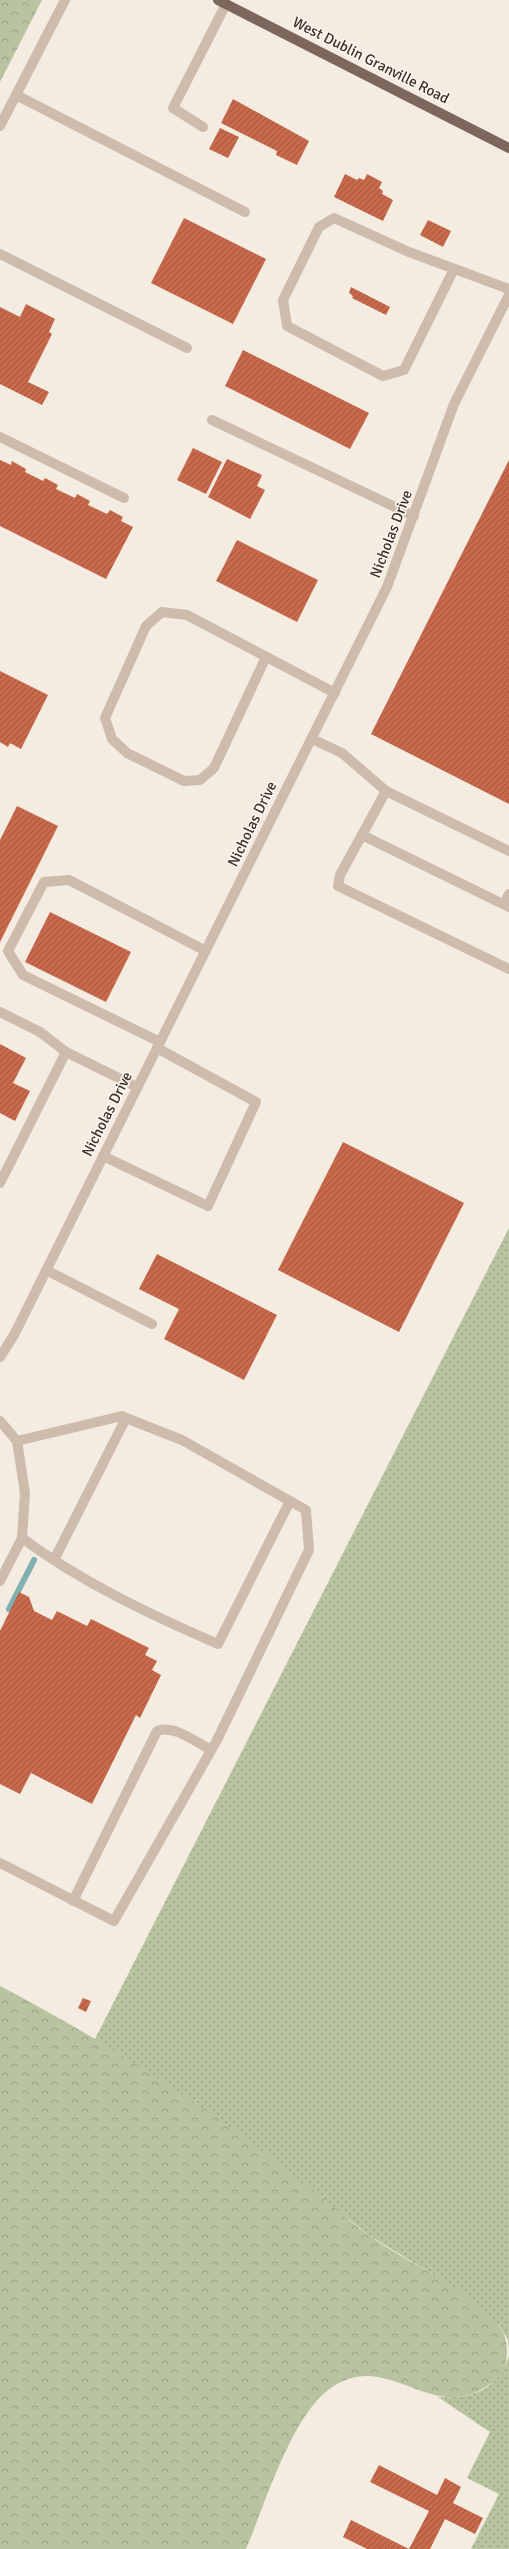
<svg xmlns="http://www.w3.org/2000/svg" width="509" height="2549" viewBox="0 0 509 2549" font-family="Signika,sans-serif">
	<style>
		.grass { fill: url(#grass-dots) }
		.forest { fill: url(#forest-crowns) }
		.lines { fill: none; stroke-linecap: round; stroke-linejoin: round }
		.stream { stroke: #7fb0b2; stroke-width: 6 }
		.building { fill: url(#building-hatch) }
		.minor { stroke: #cdbbac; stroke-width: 10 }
		.major { stroke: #7d675c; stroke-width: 10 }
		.labels { text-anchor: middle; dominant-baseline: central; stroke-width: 3.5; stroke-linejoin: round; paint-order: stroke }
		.street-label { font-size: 15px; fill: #3b302b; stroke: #fbf5ee }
	</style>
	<defs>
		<pattern id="grass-dots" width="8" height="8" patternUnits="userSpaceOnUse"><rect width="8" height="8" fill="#b8c4a0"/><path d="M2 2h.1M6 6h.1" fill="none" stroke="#97a083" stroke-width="1.8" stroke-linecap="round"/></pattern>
		<pattern id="forest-crowns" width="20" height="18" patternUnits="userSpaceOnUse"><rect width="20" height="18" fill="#b8c4a0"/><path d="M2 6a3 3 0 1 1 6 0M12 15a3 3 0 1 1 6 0" fill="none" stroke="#97a083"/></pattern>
		<pattern id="building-hatch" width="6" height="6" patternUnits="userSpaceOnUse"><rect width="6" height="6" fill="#c8694b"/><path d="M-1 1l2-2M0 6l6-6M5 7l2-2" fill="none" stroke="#a4573f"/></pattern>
	</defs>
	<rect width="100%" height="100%" fill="#f4ebe1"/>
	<!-- grass -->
	<g class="grass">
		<path d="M509,1228V2349L508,2340L500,2326L458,2290L367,2234L324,2199L168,2085L94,2041Z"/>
		<path d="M509,2356V2549H471L499,2494L467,2478L490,2432L438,2397C472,2399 497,2391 509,2356Z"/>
	</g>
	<!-- forest -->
	<g class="forest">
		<path d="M0,0H42L0,82Z"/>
		<path d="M0,1986C74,2025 148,2069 216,2117C253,2142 288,2171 323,2198C338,2209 351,2223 367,2234C410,2265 462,2284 498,2324C509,2337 509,2357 503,2372C499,2379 491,2384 484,2388C427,2422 385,2346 328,2390C290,2420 265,2504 246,2549H0Z"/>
	</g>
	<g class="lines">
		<!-- stream -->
		<path class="stream" d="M9,1609L34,1560"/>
	</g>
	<!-- building -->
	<g class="building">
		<path d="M233,99L309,141L297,165L276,155L277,151L221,123Z"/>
		<path d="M220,128L239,137L228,158L209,149Z"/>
		<path d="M345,174L357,180L359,178L364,180L367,174L382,182L379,188L383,191L382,194L393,200L383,221L334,197Z"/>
		<path d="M184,218L266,259L233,324L151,283Z"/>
		<path d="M428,220L451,231L443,247L420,235Z"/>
		<path d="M351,287L390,307L386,315L352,298L353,296L349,293Z"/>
		<path d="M26,304L55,319L49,332L52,334L28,382L49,392L42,405L0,384V307L20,317Z"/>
		<path d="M243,350L369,413L350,449L225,386Z"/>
		<path d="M193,448L222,462L206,494L177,480Z"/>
		<path d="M227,459L262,475L257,486L265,490L250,519L208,497Z"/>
		<path d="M0,460L11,465L12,461L26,469L25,472L43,481L45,478L58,485L56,489L75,498L77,494L90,501L88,505L107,514L110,510L123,517L121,521L133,527L106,579L0,526Z"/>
		<path d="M509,460V804L371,734Z"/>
		<path d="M237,540L318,580L297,622L216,581Z"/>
		<path d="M0,671L48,695L21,749L10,743L8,747L0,742Z"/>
		<path d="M17,806L58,826L0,942V840Z"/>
		<path d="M50,912L131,952L106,1002L25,962Z"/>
		<path d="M0,1044L26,1058L13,1083L30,1091L15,1121L0,1113Z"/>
		<path d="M343,1142L464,1203L399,1332L278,1270Z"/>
		<path d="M157,1254L277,1315L244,1380L164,1339L179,1309L139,1289Z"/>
		<path d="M19,1592L29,1597L34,1611L52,1620L57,1611L87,1626L91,1619L149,1648L145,1655L157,1661L152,1670L161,1675L140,1718L136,1715L92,1804L31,1773L20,1794L0,1784V1631Z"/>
		<path d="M83,1998L91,2001L86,2012L78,2008Z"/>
		<path d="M379,2465L437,2495L445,2478L461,2487L453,2503L483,2518L475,2534L445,2519L430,2549H409L429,2511L370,2482Z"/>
		<path d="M351,2520L409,2549H367L343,2537Z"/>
	</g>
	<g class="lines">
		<!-- minor -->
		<g class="minor">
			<path d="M16,95L245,212"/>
			<path d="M0,126L65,0"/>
			<path d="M203,127L173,108L226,4"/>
			<path d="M0,254L187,348"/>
			<path d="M454,269L404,370L383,376L287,326L283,300L319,227L334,218L409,252L509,289"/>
			<path d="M212,420L414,516"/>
			<path d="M0,437L124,498"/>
			<path d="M266,657L214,768L200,780L184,781L127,753L112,739L105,718L146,626L162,612L187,615L335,693"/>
			<path d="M312,739L342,753L386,791L509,851"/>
			<path d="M386,791L340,875L338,886L509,969"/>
			<path d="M362,835L509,907"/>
			<path d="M504,904L509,894"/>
			<path d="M0,1012L40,1032L66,1052"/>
			<path d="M160,1042L23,975L8,951L44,882L69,880L206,951"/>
			<path d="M103,1156L208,1206L256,1102L157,1048"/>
			<path d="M0,1183L66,1052L137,1087"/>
			<path d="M46,1270L152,1324"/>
			<path d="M0,1357L14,1335L387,587L454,404L509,295"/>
			<path d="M0,1421L17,1441L25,1493L22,1538L0,1581"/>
			<path d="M22,1538C81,1582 151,1615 218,1644L290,1501"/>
			<path d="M54,1560L126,1418"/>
			<path d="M0,1863L114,1921L217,1740L309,1550L306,1510L182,1440L126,1418L122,1416L17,1441"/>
			<path d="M73,1901L157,1731C174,1724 197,1743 211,1750"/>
		</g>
		<!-- major -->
		<path class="major" d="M218,0L509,148"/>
	</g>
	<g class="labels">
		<!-- street labels -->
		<g class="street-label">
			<text transform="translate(371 60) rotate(27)">West Dublin Granville Road</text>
			<text transform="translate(391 534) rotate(-69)">Nicholas Drive</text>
			<text transform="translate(252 824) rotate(-64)">Nicholas Drive</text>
			<text transform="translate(107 1114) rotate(-63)">Nicholas Drive</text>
		</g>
	</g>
</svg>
